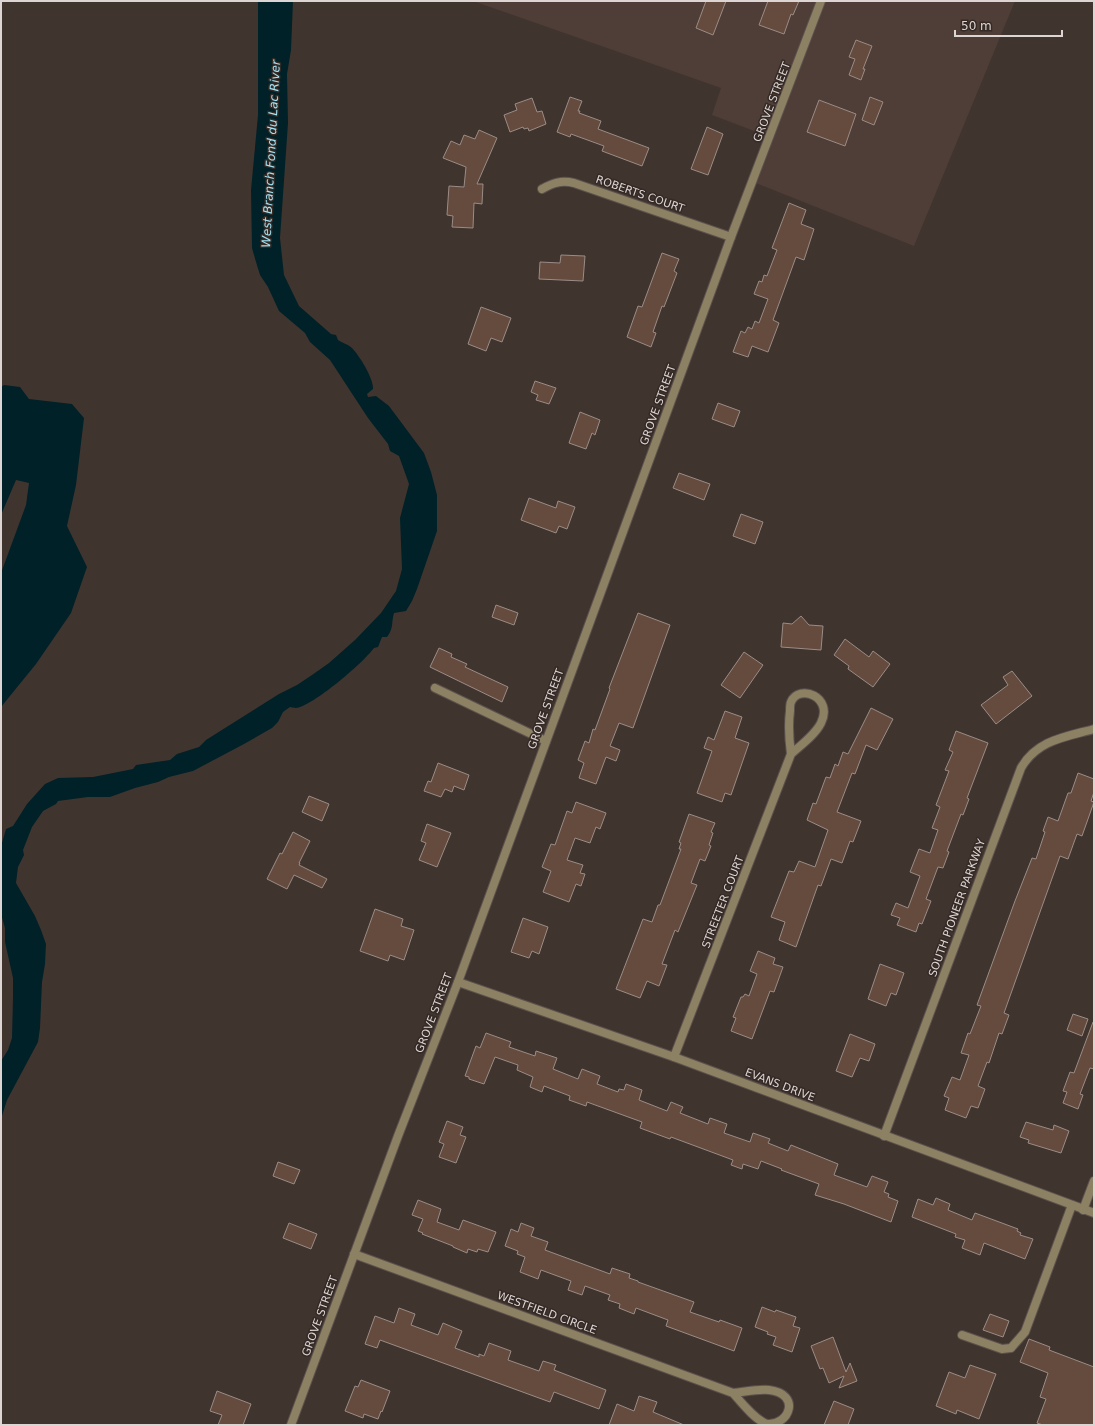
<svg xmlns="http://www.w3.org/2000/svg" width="1095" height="1426" viewBox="0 0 1095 1426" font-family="'DejaVu Sans',sans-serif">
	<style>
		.built { fill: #4f3d37 }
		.water { fill: #002128 }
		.building { fill: #654b3e; stroke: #9a8c86 }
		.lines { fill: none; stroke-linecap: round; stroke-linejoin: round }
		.lane-casing { stroke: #5c514d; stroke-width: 10 }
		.street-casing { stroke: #5c514d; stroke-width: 10 }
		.lane { stroke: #8c8163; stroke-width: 8 }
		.street { stroke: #8c8163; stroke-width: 8 }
		.labels { text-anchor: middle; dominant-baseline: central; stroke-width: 3; stroke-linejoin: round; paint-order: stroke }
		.street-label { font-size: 11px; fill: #ddd5d3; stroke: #352a25 }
		.water-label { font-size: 12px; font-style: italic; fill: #a2e5f6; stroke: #352a25 }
	</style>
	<rect width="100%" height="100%" fill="#40342f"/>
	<!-- built -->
	<path class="built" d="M473,1H1015L914,246L753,182L770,137L712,115L721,88Z"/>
	<!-- water -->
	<g class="water">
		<path d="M258,1H293L291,50L287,74L288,123L280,238L284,275L299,306L331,334L336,335L338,340C342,343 348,344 352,348C359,355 374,379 373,389L367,394L368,397L376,396L389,406L424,453L431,472L437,495V531L417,589L412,601L406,611L394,613C391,623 394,628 387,637H382L378,647L374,648C363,663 313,706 296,708C294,708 291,707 290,707L283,712L278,722L272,728L244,744L193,771L169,777L158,782L135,788L110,797H88L58,801L56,804L43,811L32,827L23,850L24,855L18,867L16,883L35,916L41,930L46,944L45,964L42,982L40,1028L38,1042L7,1100L1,1119V1061L8,1050L12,1038L13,997V978L5,942V928L1,914V846L6,829L13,826L27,804L45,784L58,778L93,777L133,769L136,765L170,760L177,754L199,747L206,740L279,694L297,685L312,675L329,663L355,640L381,613L396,591L402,569L400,518L409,484L399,456L390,451L388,444L368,418L330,360L310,342L305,333L279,311L268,287L260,275L256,262L252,248L251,190L258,115Z"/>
		<path d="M4,385L20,387L29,399L72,404L84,418L76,485L67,526L87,567L71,613L36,664L1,707V573L26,505L29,483L16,480L1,515V387Z"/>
	</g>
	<!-- building -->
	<g class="building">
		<path d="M706,1H726L713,35L696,28Z"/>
		<path d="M768,1H799L793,15L791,14L784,34L759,25Z"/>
		<path d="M856,40L872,46L863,69H865L861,80L849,75L855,59L849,57Z"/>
		<path d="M570,97L582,101L578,111H580L579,113L601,121L598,129L649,148L642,166L602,151L604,146L571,134L570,137L557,132Z"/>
		<path d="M870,97L883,102L874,125L862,120Z"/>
		<path d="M532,98L537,112L542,111L546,124L529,131L528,128L524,129L523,127L510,132L504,115L517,110L515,104Z"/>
		<path d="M819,100L856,114L845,146L807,132Z"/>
		<path d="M707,127L723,134L708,175L691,169Z"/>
		<path d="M479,130L497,138L477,184H483L482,204L474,203L473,228L452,227L453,216L447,215L449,186L464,187L466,167L443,158L451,141L460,145L464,135L475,139Z"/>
		<path d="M789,203L806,210L801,224L814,229L804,260L796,257L773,320L779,323L768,352L752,346L748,357L733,352L741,331L745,333L748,327L752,329L755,321L759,323L768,299L754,294L759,281L762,282L764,275L767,276L777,250L772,248Z"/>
		<path d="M662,253L679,259L674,271L677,273L664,307L662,306L653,332L656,333L651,347L627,337L638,306L642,307Z"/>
		<path d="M561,255L585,256L583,281L539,279L540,262L560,263Z"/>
		<path d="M481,307L511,318L502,342L491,338L486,351L468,344Z"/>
		<path d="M535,381L556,388L549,404L536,400L538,395L531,392Z"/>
		<path d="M718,403L740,411L734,427L712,419Z"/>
		<path d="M580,412L600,420L595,435L592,433L586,449L569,443Z"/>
		<path d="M679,473L710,484L704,500L673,488Z"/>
		<path d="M529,498L556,508L558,501L575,507L567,529L559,526L556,533L521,520Z"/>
		<path d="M741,514L763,522L755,544L733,536Z"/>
		<path d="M496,605L518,613L514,625L492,617Z"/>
		<path d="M638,613L670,625L633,728L619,723L610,746L620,750L616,761L606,757L596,784L579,778L584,763L578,760L585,741L589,743L593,729L595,730L610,689L609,688Z"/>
		<path d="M801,616L809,625L823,626L821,650L781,647L783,623L792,624Z"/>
		<path d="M845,639L869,657L873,651L890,664L873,687L848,669L849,666L834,655Z"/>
		<path d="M439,648L452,654L451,657L467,664L465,667L508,687L502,702L430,667Z"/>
		<path d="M744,652L763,665L740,698L721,685Z"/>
		<path d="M1012,671L1032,696L996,724L981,705L1008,685L1003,677Z"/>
		<path d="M871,708L893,719L877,750L866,745L855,774L852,773L837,812L861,821L853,842L850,841L842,863L831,859L821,886L818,885L796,947L779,940L785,922L771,917L789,871L794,872L799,861L815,867L828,830L807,820L813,803L816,804L826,777L830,778L835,764L838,766L843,752L848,754Z"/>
		<path d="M725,711L742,717L735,738L749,743L731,795L725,793L722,802L697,793L712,751L704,748L708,737L714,740Z"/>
		<path d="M956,731L988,743L967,798L969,799L963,815L961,814L947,851L949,852L943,868L938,867L926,899L931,901L922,924L919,923L916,932L897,925L900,918L891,915L896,903L908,908L920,876L910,872L919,849L930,853L938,830L932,828L940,807L936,805L949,771L945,770L953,752L949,750Z"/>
		<path d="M438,763L469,775L464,790L454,786L452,792L445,789L441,797L424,791L428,781L431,782Z"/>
		<path d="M1078,773L1094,779V792L1091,801L1094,802L1082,836L1077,834L1068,859L1060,856L1004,1013L1009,1015L1002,1034L999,1033L989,1063L987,1062L978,1086L985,1089L978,1108L971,1106L966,1118L945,1110L949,1098L944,1096L952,1077L960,1080L969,1055L961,1053L968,1033L970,1034L981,1006L977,1005L1015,901L1032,858L1036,859L1045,832L1043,831L1048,817L1058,821L1068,793H1071Z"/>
		<path d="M309,796L329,804L322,821L302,812Z"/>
		<path d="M576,802L606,813L600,829L596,827L590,843L575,838L567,860L583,865L580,873L585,874L581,886L576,884L569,902L543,892L551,871L542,867L551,844L555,845L567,811L572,813Z"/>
		<path d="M689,814L715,823L711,832L713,833L709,845L711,846L705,861L700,859L691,883L697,885L678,932L675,930L662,964L667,965L659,986L647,981L640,998L616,989L643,919L652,922L658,905H660L681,849H679L681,843L679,842Z"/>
		<path d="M427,824L451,833L437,867L419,860L426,843L421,841Z"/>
		<path d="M293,832L310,841L299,863H300L299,865L327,879L322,888L294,875L287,889L267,879L280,853L282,854Z"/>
		<path d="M375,909L403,919L401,926L414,930L404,960L390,955L388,961L360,951Z"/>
		<path d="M523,918L548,927L539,954L532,951L529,958L511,952Z"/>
		<path d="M758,951L775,958L773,964L783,967L774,992L770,991L752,1039L731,1031L736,1018L733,1017L741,997H743L745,994L749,996L757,974L750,971Z"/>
		<path d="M880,964L904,973L896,995L891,993L886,1006L868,999Z"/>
		<path d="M1073,1014L1088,1019L1082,1036L1067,1030Z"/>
		<path d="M1093,1022L1094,1023V1069L1090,1068L1080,1094L1083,1095L1078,1109L1063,1103L1067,1092L1063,1091L1070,1072L1074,1073Z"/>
		<path d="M486,1033L511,1042L509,1047L535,1056L536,1051L557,1058L553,1069L578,1079L582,1069L600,1076L597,1084L618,1092L619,1089L624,1090L626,1084L642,1090L639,1100L667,1111L671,1102L683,1107L680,1113L708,1124L710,1118L727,1124L724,1133L750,1142L753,1133L770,1139L768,1143L788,1151L791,1145L838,1164L834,1175L867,1187L872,1176L888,1182L884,1192L889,1194L888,1197L898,1201L891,1222L844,1204L815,1195L819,1184L781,1170L782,1169L761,1161L758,1169L743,1164L742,1169L731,1165L733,1160L671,1137L670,1139L640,1128L642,1122L587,1102L586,1106L569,1100L570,1096L544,1086L542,1092L530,1087L533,1077L517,1070L518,1065L495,1057L484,1084L469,1079V1077L465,1076L476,1046L480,1048Z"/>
		<path d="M850,1034L875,1044L869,1061L860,1058L852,1077L836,1071Z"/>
		<path d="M447,1121L463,1127L460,1135L466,1137L456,1163L439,1157L444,1144L439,1142Z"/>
		<path d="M1026,1122L1053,1130L1054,1125L1069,1131L1061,1153L1028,1143L1029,1140L1020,1137Z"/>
		<path d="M278,1162L300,1170L294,1184L273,1176Z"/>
		<path d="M936,1198L950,1204L948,1210L972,1220L975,1213L1018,1229L1017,1231L1021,1233L1020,1235L1033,1239L1025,1259L984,1243L980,1255L962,1248L965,1240L955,1237L956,1234L912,1217L918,1199L933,1205Z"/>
		<path d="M418,1200L441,1209L437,1222L459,1230L463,1220L496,1232L488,1252L478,1249L477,1252L468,1249L467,1253L453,1247V1246L422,1234L423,1233L418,1231L423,1219L412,1215Z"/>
		<path d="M289,1223L317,1234L311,1249L283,1238Z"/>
		<path d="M521,1223L534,1228L531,1236L548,1242L545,1250L610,1274L612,1268L630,1274L629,1278L638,1281V1282L694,1302L690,1312L719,1322L720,1320L742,1328L734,1351L666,1326L668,1320L636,1308L634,1314L619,1308L620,1304L608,1300L610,1295L585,1286L582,1295L568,1290L571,1281L541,1270L538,1279L520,1272L525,1257L517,1254L518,1251L505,1246L511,1229L518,1232Z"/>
		<path d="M762,1307L775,1312L776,1310L796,1317L793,1326L800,1328L792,1352L773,1345L776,1337L767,1334L768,1332L755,1327Z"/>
		<path d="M399,1308L415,1314L411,1325L438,1335L443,1323L462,1331L455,1348L479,1357V1354L484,1356L489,1343L511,1351L508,1360L539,1371L543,1361L556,1365L554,1370L606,1390L599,1409L554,1392L550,1402L380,1340L377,1348L365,1344L375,1316L394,1323Z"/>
		<path d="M990,1314L1009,1321L1003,1337L983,1330Z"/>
		<path d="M833,1337L846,1372L850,1363L857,1381L839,1388L844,1376L829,1383L823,1368L820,1369L811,1346Z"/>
		<path d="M1029,1339L1050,1347L1049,1350L1094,1367V1425H1043L1037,1423L1046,1399L1040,1397L1048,1373L1020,1362Z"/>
		<path d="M970,1365L996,1374L979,1419L957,1410L956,1414L936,1406L949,1372L965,1378Z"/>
		<path d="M361,1380L390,1391L382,1412L381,1411L378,1419L364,1414L363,1418L345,1411L355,1386L358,1387Z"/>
		<path d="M217,1391L251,1404L243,1425H218L222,1415L210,1411Z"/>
		<path d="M639,1396L657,1402L653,1412L684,1425H609L617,1404L634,1411Z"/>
		<path d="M834,1401L854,1409L848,1425H824Z"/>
	</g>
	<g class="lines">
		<!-- lane casing -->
		<g class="lane-casing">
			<g id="lane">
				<path d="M435,688L546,741"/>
				<path d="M962,1335L1002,1349L1011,1348L1025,1332L1072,1205"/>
			</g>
		</g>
		<!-- street casing -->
		<g class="street-casing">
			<g id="street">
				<path d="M542,189C553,183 561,180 574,183L731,237"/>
				<path d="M458,982L674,1057L1094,1213"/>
				<path d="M674,1057L791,754C801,745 815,735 821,723C834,697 799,683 791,702C790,704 790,709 790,711C788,726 789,739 791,754"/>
				<path d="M884,1136L1021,768C1037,740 1065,737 1094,729"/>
				<path d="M1083,1210L1094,1181"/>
				<path d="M354,1254L733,1393C741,1402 755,1420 767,1424C789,1426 802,1394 769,1390C757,1389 745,1392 733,1393"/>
				<path d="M291,1425L398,1136L458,982L731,237L821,1"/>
			</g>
		</g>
		<!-- lane -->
		<use href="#lane" class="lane"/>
		<!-- street -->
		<use href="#street" class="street"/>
	</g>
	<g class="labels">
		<!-- street labels -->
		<g class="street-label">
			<text transform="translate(772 102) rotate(-69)">GROVE STREET</text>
			<text transform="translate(640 194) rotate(19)">ROBERTS COURT</text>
			<text transform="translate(658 405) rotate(-70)">GROVE STREET</text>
			<text transform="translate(546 709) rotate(-70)">GROVE STREET</text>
			<text transform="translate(723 902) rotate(-69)">STREETER COURT</text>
			<text transform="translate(957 908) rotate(-70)">SOUTH PIONEER PARKWAY</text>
			<text transform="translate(434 1013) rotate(-69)">GROVE STREET</text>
			<text transform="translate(780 1085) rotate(21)">EVANS DRIVE</text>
			<text transform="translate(547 1313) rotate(20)">WESTFIELD CIRCLE</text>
			<text transform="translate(320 1316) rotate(-70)">GROVE STREET</text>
		</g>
		<!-- water labels -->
		<g class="water-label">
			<text transform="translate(271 154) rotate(-87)">West Branch Fond du Lac River</text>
		</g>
	</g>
	<!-- border -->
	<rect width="1095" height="1426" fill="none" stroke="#ddd5d3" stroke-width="4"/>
	<!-- scale -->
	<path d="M955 30v6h107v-6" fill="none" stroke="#ddd5d3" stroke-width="2"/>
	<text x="961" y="30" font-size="12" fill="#ddd5d3" stroke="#352a25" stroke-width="3" paint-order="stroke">50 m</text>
</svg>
